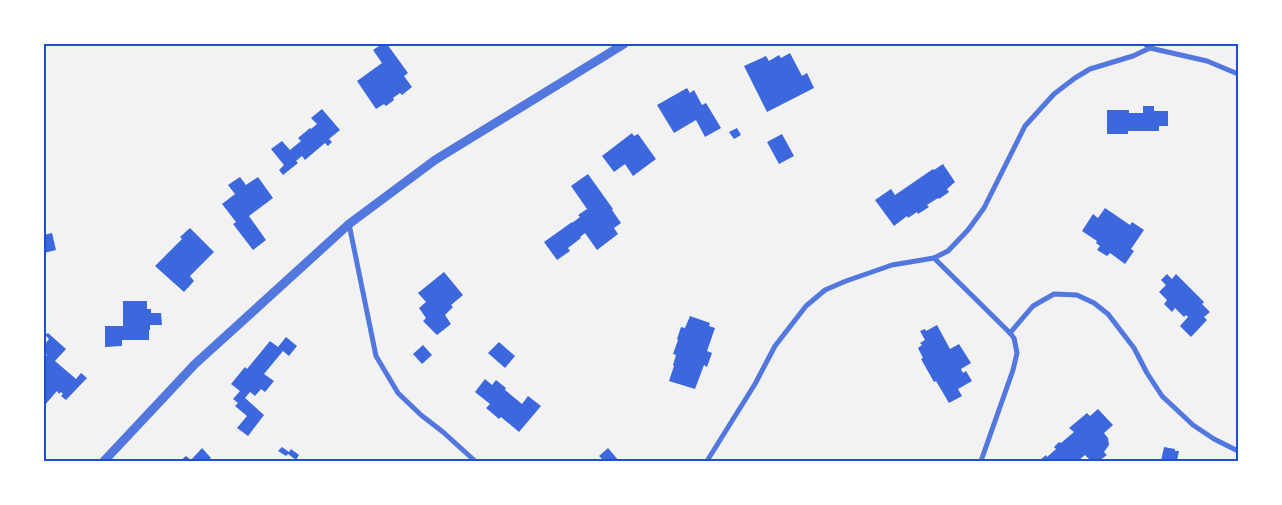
<svg xmlns="http://www.w3.org/2000/svg" width="1282" height="505" viewBox="0 0 1282 505" font-family="Cabin,sans-serif">
	<style>
		.building { fill: #3d67dc }
		.lines { fill: none; stroke-linecap: round; stroke-linejoin: round }
		.minor { stroke: #5277de; stroke-width: 5 }
		.tertiary { stroke: #5277de; stroke-width: 9 }
		.neatline { fill: none; stroke: #1d4ed8; stroke-width: 2 }
	</style>
	<rect width="100%" height="100%" fill="#f2f2f2"/>
	<!-- building -->
	<g class="building">
		<path d="M382,44H387L408,73L404,76L412,87L402,95L400,93L393,98L394,100L386,106L384,104L376,109L357,81L382,63L373,50Z"/>
		<path d="M790,53L802,76L807,73L814,88L767,112L744,66L766,56L769,61L779,55L781,58Z"/>
		<path d="M687,88L690,93L694,90L702,105L706,103L721,128L705,137L696,120L674,133L657,105Z"/>
		<path d="M1143,106H1154V111H1168V126H1159V131H1128V134H1107V110H1129V113H1143Z"/>
		<path d="M322,109L340,130L329,139L332,142L328,146L325,143L305,160L302,156L296,161L298,163L283,175L279,170L284,165L271,149L282,141L290,150L301,141L298,138L310,128L311,129L317,124L311,118Z"/>
		<path d="M737,128L741,135L734,139L729,132Z"/>
		<path d="M632,133L634,136L638,134L656,159L633,176L625,164L614,172L602,156Z"/>
		<path d="M782,134L794,156L779,164L767,142Z"/>
		<path d="M943,164L955,182L947,189L949,192L939,199L938,198L927,205L929,207L918,214L917,212L908,218L907,216L894,226L875,200L891,189L895,195L933,169L934,170Z"/>
		<path d="M588,174L613,209L612,210L621,223L614,228L618,234L597,250L585,233L580,237L581,238L568,248L570,251L557,260L544,242L572,222V223L580,217L578,215L587,209L571,186Z"/>
		<path d="M240,177L246,185L258,177L273,198L249,216L266,240L253,250L233,224L236,222L222,204L235,194L228,185Z"/>
		<path d="M1105,208L1130,225L1132,222L1144,230L1131,249L1134,251L1125,264L1110,253L1107,256L1097,250L1100,246L1096,243L1097,241L1082,231L1093,214L1098,218Z"/>
		<path d="M190,228L214,252L190,276L194,281L184,292L155,266L182,239L180,237Z"/>
		<path d="M52,233L56,250L44,253V235Z"/>
		<path d="M444,272L463,295L451,305L453,307L445,315L451,324L437,335L423,321L426,318L419,308L426,302L418,293Z"/>
		<path d="M1167,274L1172,279L1176,274L1204,302L1202,304L1210,312L1204,317L1207,320L1191,337L1180,326L1188,317L1186,315L1184,317L1175,308L1172,312L1164,304L1167,300L1159,292L1166,285L1161,280Z"/>
		<path d="M123,301H147V309H151V313H161L162,325H150V330H149V340H122V346L105,347V326H123Z"/>
		<path d="M690,316L710,323L709,326L715,328L707,351L712,353L707,367L704,365L695,389L669,381L674,366L673,365L676,355L673,354L678,340L677,339L681,327L685,328Z"/>
		<path d="M937,325L950,349L959,344L971,363L961,369L963,373L966,371L972,381L958,389L962,396L949,403L936,381L934,382L921,359L923,358L918,348L922,345L920,343L925,340L920,331L925,329L926,331Z"/>
		<path d="M48,333L66,349L55,361L76,379L81,373L87,378L66,400L61,396L63,394L61,392L59,394L57,391L44,406V385L46,383L44,381V359L47,355L44,352V345L49,339L45,335Z"/>
		<path d="M286,337L297,346L289,356L283,351L264,374L274,381L265,392L261,389L255,396L250,392L245,398L264,415L248,436L237,428L247,416L235,406L238,403L233,399L240,391L231,384L245,367L247,369L270,341L278,347Z"/>
		<path d="M499,342L515,356L505,368L488,353Z"/>
		<path d="M423,345L432,355L422,364L413,354Z"/>
		<path d="M485,379L492,385L496,380L506,388L505,390L522,404L528,396L541,406L519,432L501,417L499,419L486,408L490,404L475,392Z"/>
		<path d="M1098,409L1113,425L1104,433L1108,438L1109,445L1104,452L1107,455L1099,461H1091L1085,455L1078,461H1039L1046,455L1047,457L1056,449L1054,447L1059,442L1061,443L1074,432L1069,428L1087,413L1090,416Z"/>
		<path d="M282,447L289,452L291,449L299,455L296,460L288,454L286,456L278,451Z"/>
		<path d="M1164,447L1175,449V451H1179L1177,461H1161Z"/>
		<path d="M202,448L211,458L208,461H180L186,456L191,460Z"/>
		<path d="M608,448L619,461H604L599,456Z"/>
	</g>
	<g class="lines">
		<!-- minor -->
		<g class="minor">
			<path d="M1145,44L1150,48L1207,61L1238,74"/>
			<path d="M349,224L376,356L398,393L421,415L443,432L475,461"/>
			<path d="M934,258L1010,333L1014,338L1017,353L1013,370L981,461"/>
			<path d="M1010,333L1033,306L1054,294L1077,295L1094,303L1108,314L1134,348L1147,373L1162,396L1193,425L1214,439L1238,451"/>
			<path d="M707,461L755,384L775,346L806,306L825,290L846,281L892,265L934,258L948,251L968,230L984,208L1025,126L1054,94L1075,78L1090,69L1133,56L1150,48"/>
		</g>
		<!-- tertiary -->
		<path class="tertiary" d="M104,461L195,364L349,224L435,160L624,44"/>
	</g>
	<!-- border -->
	<rect width="1282" height="505" fill="none" stroke="#ffffff" stroke-width="90"/>
	<rect x="45" y="45" width="1192" height="415" class="neatline"/>
</svg>
